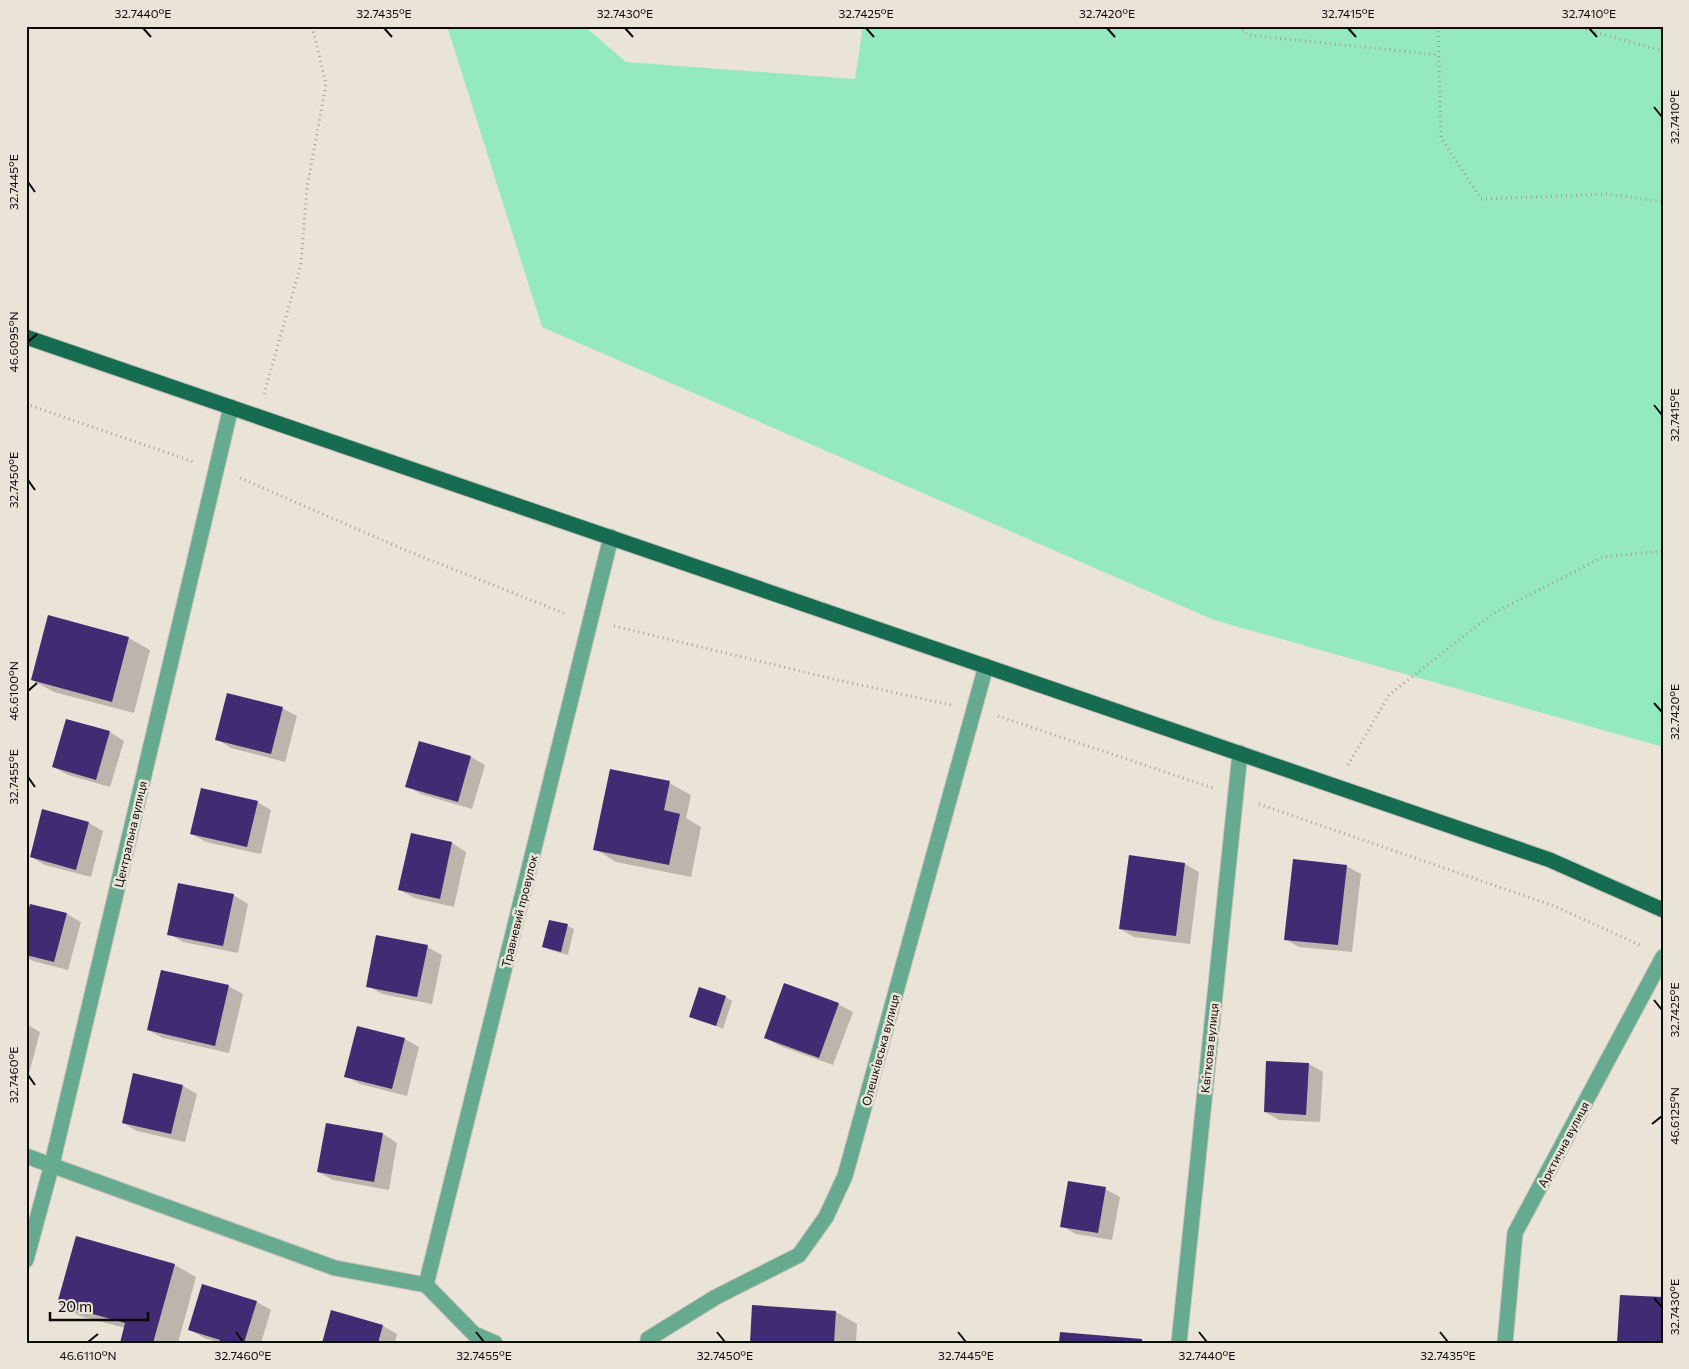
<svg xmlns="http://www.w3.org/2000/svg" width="1689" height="1369" viewBox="0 0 1689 1369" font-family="Commissioner,sans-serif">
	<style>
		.green { fill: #95e9bf }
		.shadow { fill: #0003 }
		.building { fill: #412b72 }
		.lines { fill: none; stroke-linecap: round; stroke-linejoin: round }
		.minor-casing { stroke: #c7c0b7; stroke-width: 17 }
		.major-casing { stroke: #c7c0b7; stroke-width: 17 }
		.path { stroke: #a5a097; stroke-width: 3; stroke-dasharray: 1 4; stroke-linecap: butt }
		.minor { stroke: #66aa8f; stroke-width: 15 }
		.major { stroke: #156c51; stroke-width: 15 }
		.ticks { fill: none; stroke: #0d0b08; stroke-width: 2 }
		.labels { text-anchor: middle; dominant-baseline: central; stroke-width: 5; stroke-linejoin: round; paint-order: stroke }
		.street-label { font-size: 12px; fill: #0d0b08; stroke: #eae3d8 }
		.neatline { fill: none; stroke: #0d0b08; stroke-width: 2 }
		.ticks-label { font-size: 12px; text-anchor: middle; fill: #0d0b08 }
	</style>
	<rect width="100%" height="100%" fill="#eae3d8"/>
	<!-- green -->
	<path class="green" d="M447,26H584L626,62L855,79L863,26H1663V747L1214,620L542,327Z"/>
	<!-- shadow -->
	<g class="shadow">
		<path d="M49,616L129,638L150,650L134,713L54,692L32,680Z"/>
		<path d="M282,708L297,716L285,762L231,748L217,739Z"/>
		<path d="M67,720L110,732L124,741L110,787L68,775L53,767Z"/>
		<path d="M471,757L485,765L472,809L421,794L407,786Z"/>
		<path d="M669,783L691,795L686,818L701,827L691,877L616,862L595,849Z"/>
		<path d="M257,802L271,810L261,854L206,842L191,834Z"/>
		<path d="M43,811L89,823L103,831L91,877L45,865L31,857Z"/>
		<path d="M412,835L452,843L466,852L454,907L414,898L400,890Z"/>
		<path d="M1185,864L1199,872L1190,944L1134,937L1120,929Z"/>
		<path d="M1346,866L1361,874L1352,952L1299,947L1285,939Z"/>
		<path d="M233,895L248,904L238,953L183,942L169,934Z"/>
		<path d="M67,914L81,922L68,970L33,961L26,957V924Z"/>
		<path d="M567,926L574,929L568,955L550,950L544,946Z"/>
		<path d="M427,947L442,955L432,1004L382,994L368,986Z"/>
		<path d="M228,986L243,994L229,1053L163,1038L148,1030Z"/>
		<path d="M726,997L732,1001L723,1029L691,1016Z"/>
		<path d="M838,1004L853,1012L833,1065L780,1046L765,1038Z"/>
		<path d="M26,1024L40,1032L26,1085Z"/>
		<path d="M358,1027L405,1039L419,1047L407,1096L360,1084L346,1076Z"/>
		<path d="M1309,1064L1323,1072L1320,1122L1279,1120L1265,1112Z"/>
		<path d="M183,1086L197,1094L185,1142L137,1131L123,1123Z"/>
		<path d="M383,1134L397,1143L389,1190L333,1180L318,1172Z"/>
		<path d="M1105,1189L1120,1197L1112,1240L1076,1234L1062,1226Z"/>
		<path d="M76,1238L175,1265L196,1277L178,1343H121L125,1328L80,1316L58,1303Z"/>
		<path d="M203,1285L257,1302L271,1310L261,1343H220L204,1338L189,1329Z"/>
		<path d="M332,1312L383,1326L397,1334L395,1343H324Z"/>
		<path d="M836,1312L857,1324L856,1343H751Z"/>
	</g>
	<!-- building -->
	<g class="building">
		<path d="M48,615L129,637L112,702L31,680Z"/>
		<path d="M227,693L283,707L271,754L215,740Z"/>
		<path d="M66,719L110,731L96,780L52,767Z"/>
		<path d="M419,741L471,756L458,802L405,787Z"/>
		<path d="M610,769L670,781L664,810L680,814L669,865L593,850Z"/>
		<path d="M201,788L258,801L247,847L190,834Z"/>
		<path d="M42,809L89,822L76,870L30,857Z"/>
		<path d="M411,833L452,842L440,899L398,890Z"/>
		<path d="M1129,855L1185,863L1176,936L1119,929Z"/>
		<path d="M1293,859L1347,865L1338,945L1284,940Z"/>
		<path d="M178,883L234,894L223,946L167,935Z"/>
		<path d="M30,904L67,913L54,962L26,955V919Z"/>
		<path d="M549,920L568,924L561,952L542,947Z"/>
		<path d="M376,935L428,945L417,997L366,987Z"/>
		<path d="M161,970L229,985L215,1046L147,1030Z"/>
		<path d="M784,983L839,1003L819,1058L764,1038Z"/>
		<path d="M699,987L726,996L716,1026L689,1017Z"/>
		<path d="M357,1026L405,1038L392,1089L344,1077Z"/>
		<path d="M1266,1061L1309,1063L1306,1115L1264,1112Z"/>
		<path d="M133,1073L183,1085L171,1134L122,1123Z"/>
		<path d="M326,1123L383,1133L374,1182L317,1172Z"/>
		<path d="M1068,1181L1106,1187L1098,1233L1060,1227Z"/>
		<path d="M76,1236L175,1264L153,1343H120L125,1323L57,1304Z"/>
		<path d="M202,1284L257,1301L244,1343H219L220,1340L188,1330Z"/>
		<path d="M1620,1295L1663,1297V1343H1617Z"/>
		<path d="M752,1305L836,1311L834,1343H750Z"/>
		<path d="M331,1310L383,1325L378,1343H322Z"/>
		<path d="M1060,1332L1142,1339V1343H1059Z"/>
	</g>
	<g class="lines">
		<!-- minor casing -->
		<g class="minor-casing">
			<g id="minor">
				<path d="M26,1156L335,1268L426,1285L474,1334L495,1343"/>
				<path d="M26,1260L52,1164L231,407"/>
				<path d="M426,1285L611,537"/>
				<path d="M648,1343V1339L716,1297L799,1255L826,1217L845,1176L986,666"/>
				<path d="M1179,1343L1240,753"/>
				<path d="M1505,1343L1515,1233L1663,957"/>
			</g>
		</g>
		<!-- major casing -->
		<g class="major-casing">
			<path id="major" d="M26,337L1550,860L1663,910"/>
		</g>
		<!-- path -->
		<g class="path">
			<path d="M1239,26L1248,35L1439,55"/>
			<path d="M1438,26L1441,138L1481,199L1608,194L1663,202"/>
			<path d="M1583,26L1584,29L1663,51"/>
			<path d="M264,394L301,264L307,188L326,84L312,26"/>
			<path d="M26,404L194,462"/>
			<path d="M240,478L405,550L566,614"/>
			<path d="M614,626L833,679L951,705"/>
			<path d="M998,716L1213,788"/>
			<path d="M1348,765L1389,695L1492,614L1603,557L1663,551"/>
			<path d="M1259,804L1554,906L1642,946"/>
		</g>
		<!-- minor -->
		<use href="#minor" class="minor"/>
		<!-- major -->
		<use href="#major" class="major"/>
	</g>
	<!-- ticks -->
	<path class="ticks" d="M143,28L151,37M384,28L392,37M625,28L633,37M866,28L874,37M1107,28L1115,37M1348,28L1356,37M1589,28L1597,37M1654,107L1662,117M28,182L35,192M28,342L37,334M1654,405L1662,415M28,480L35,490M28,691L37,683M1654,703L1662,712M28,777L35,787M1654,1000L1662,1010M28,1075L35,1085M1652,1124L1662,1116M1654,1298L1662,1307M236,1332L243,1342M476,1332L484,1342M717,1332L725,1342M958,1332L966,1342M1199,1332L1207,1342M1440,1332L1448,1342M88,1342L98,1334"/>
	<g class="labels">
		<!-- street labels -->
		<g class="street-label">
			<text transform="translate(130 834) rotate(-77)">Центральна вулиця</text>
			<text transform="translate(519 911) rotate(-76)">Травневий провулок</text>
			<text transform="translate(1209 1048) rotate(-84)">Квіткова вулиця</text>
			<text transform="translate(880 1050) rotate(-75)">Олешківська вулиця</text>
			<text transform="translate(1563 1144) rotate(-62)">Арктична вулиця</text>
		</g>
	</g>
	<!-- border -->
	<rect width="1689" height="1369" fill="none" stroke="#eae3d8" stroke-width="55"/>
	<!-- scale -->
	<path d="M50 1312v8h98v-8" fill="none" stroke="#0d0b08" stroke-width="2.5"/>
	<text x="58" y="1312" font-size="15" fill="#0d0b08" stroke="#eae3d8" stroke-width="4" paint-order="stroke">20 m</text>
	<rect x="28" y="28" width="1634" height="1314" class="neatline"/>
	<g class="ticks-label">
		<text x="143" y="18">32.7440°E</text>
		<text x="384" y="18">32.7435°E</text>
		<text x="625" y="18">32.7430°E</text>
		<text x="866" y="18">32.7425°E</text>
		<text x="1107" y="18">32.7420°E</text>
		<text x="1348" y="18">32.7415°E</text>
		<text x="1589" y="18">32.7410°E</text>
		<text transform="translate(1675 117) rotate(-90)" y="4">32.7410°E</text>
		<text transform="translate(14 182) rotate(-90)" y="4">32.7445°E</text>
		<text transform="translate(14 342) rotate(-90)" y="4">46.6095°N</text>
		<text transform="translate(1675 415) rotate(-90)" y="4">32.7415°E</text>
		<text transform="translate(14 480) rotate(-90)" y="4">32.7450°E</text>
		<text transform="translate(14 691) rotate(-90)" y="4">46.6100°N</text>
		<text transform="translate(1675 712) rotate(-90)" y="4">32.7420°E</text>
		<text transform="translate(14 777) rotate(-90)" y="4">32.7455°E</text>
		<text transform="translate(1675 1010) rotate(-90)" y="4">32.7425°E</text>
		<text transform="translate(14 1075) rotate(-90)" y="4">32.7460°E</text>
		<text transform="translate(1675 1116) rotate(-90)" y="4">46.6125°N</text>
		<text transform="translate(1675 1307) rotate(-90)" y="4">32.7430°E</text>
		<text x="88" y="1360">46.6110°N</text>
		<text x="243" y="1360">32.7460°E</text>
		<text x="484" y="1360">32.7455°E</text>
		<text x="725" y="1360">32.7450°E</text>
		<text x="966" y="1360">32.7445°E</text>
		<text x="1207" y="1360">32.7440°E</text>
		<text x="1448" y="1360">32.7435°E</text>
	</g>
</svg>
